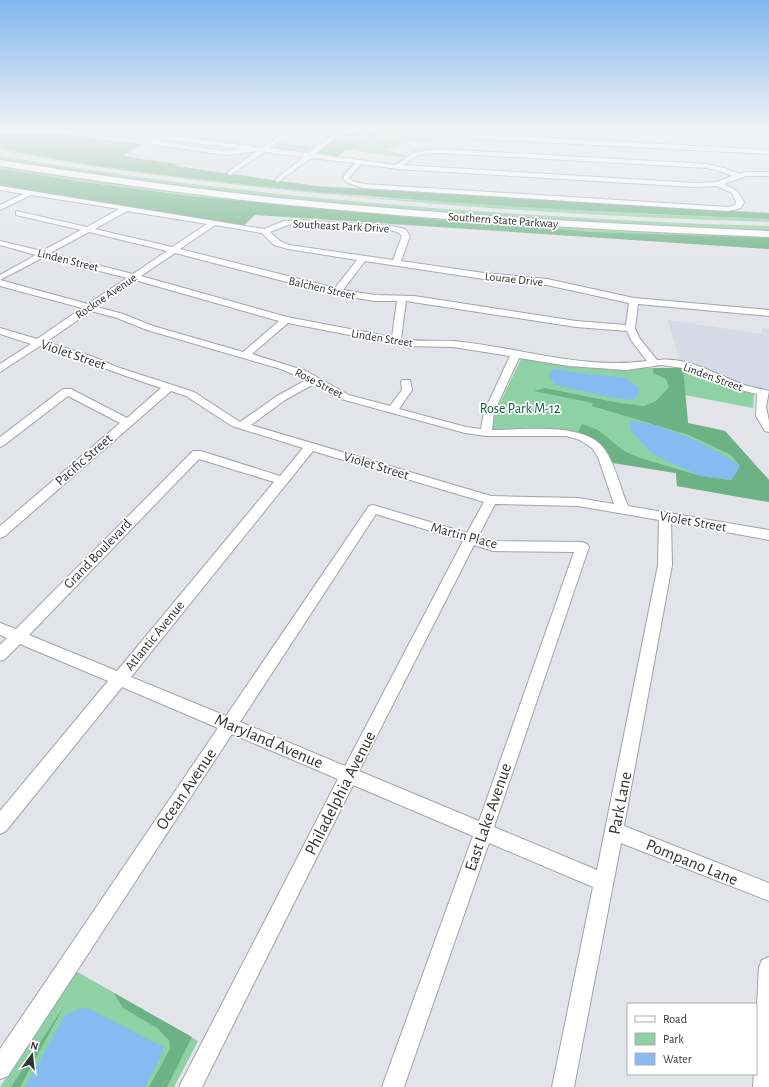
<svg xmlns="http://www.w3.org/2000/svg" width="769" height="1087" viewBox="0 0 769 1087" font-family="'Alegreya Sans',sans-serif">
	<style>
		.built { fill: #d5dae6 }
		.green { fill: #8ed1a5 }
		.forest { fill: #6db285 }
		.water { fill: #86bbf2 }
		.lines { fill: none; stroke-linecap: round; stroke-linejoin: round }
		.stream { stroke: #86bbf2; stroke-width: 1.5 }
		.minor-casing { stroke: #a1a3a9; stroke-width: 2 }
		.highway-casing { stroke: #a1a3a9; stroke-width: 2 }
		.minor { fill: #fff; fill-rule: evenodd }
		.highway { fill: #fff; fill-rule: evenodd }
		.labels { text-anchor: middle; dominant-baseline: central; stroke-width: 3.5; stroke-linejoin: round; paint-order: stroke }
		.far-street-label { font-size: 12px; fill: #333335; stroke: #fff }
		.street-label { font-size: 14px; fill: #333335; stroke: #fff }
		.park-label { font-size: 14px; fill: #0b5f35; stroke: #fff }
		.near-street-label { font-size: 17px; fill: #333335; stroke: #fff }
	</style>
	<rect width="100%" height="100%" fill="#e2e4e9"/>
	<!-- built -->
	<g class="built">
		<path d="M54,132H283L227,172L126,155L145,143Z"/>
		<path d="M668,320L762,334V328L769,329V390L739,384L712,371L680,362Z"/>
	</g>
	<!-- green -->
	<g class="green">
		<path d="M94,132H150L133,139L96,135Z"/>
		<path d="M367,132H376L372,135L340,146L330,147L341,140Z"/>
		<path d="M382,132C401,132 422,129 437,142L411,141L388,150L408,156L405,158L351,150L363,139L372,140Z"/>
		<path d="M277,142L316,147L309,153L269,148Z"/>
		<path d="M0,147L96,164L367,197L620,213L769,219V222C631,218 494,210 359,197C239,186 119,173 0,150Z"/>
		<path d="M0,156C178,186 357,204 536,215C614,220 691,224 769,226V231C560,223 350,210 142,182C95,176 47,167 0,160Z"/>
		<path d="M0,166L143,187L274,202L769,236V238C677,234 584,235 492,223C327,212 163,195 0,169Z"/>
		<path d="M522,357L595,368H683L710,378L740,391L754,394L753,408L685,395L688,423L725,431L769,480V502L677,486L676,473L613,463C610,458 608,451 604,446C584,422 521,430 492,430L493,417Z"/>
		<path d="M76,971L198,1041L174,1087H0Z"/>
	</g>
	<!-- forest -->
	<g class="forest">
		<path d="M0,132H46L143,144L123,156L177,164L176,166L316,186L769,213V219C599,212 430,204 261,186C174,176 85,167 0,147Z"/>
		<path d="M344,132H367L341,140L331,147L340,146L372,135L376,132H382L372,140L363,139L351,150H346L337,157L316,154Z"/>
		<path d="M0,169L84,182L192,196L420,218L594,232L769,238V249L255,215L243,226L0,186Z"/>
		<path d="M655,368H683L688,423L725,431L769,480V502L677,486L676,473L613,463C602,442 600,440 578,432L582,424L598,430L624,451L640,458L701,476L731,480L739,465L731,455L689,435L592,406L593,403L534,391L545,388L619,403L644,406L656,401L669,387L666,379L653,373V369Z"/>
		<path d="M114,993L192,1037L167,1087H149L170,1049L169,1040L157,1028L123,1008Z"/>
		<path d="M64,1006L20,1087H11Z"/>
	</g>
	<!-- water -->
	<g class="water">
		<path d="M553,368L585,374L624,377L639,388V395L632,400L608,397L556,385L549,376Z"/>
		<path d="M629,421C668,424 707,445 740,465L737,472L731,480L701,476L652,454L631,431Z"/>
		<path d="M85,1007L164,1047L160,1059L145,1087H25L65,1015Z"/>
	</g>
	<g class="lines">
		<!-- stream -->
		<g class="stream">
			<path d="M330,147L374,132"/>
			<path d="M275,148H313"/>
		</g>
		<!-- minor casing -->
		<g class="minor-casing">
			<g id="minor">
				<path d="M285,132H291L269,148L308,153L337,132H343L315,154L396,165L414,152L439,149L707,164L724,168L739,174L746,172H769V176H746L724,184L737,191L744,202L741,208L728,211L363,188L348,183L343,178L345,174L355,163L311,158L278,182L276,181V179L304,157L264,152L230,175L228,174V172L257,151L225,155L152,144L149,142L158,136L166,135L262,148ZM161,139H166L241,149L225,151L158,141ZM439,153L707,168L720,171L732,176L717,182L695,183L403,165L418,155ZM361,164L398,169L695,187L717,186L732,193L736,202L735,205L728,207L364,184L352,181L349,178Z"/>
				<path d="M443,132L769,150V154L462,138Z"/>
				<path d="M0,186L264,229L284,221L298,220L392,226L405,229L410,236L401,261L484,273L547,279L634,298L769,310V316L638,304L635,328L640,339L657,360C685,356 714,373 739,383C748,387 759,388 769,391L766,407L769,421V432L765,431L756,416L757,394L733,388L705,375L683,368L661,365L626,370L569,366L519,358L494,412L492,430C522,430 587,421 605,450C616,466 620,488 628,506L769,530V540L671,522L672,565L624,826L769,883V901L621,843L574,1087H552L593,887L489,843L404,1087H382L473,836L353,785L202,1087H179L338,779L232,734L8,1076L0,1079V1049L218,728L122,687L6,831L0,834V811L108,681L20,644L5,659L0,661V645L7,638L0,635V623L16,629L193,451H201L280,476L303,448L232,426L186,396L171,391L5,536L0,538V526L120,423L68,396L4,445L0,447V437L63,389H71L127,418L161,388C121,375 81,359 40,346L0,372V364L31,344L0,334V328L37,339L82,308L0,286V275L36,255L0,245V241L42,251L81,230L16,215V211L87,227L119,209L31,195L0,210V205L23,194L0,190ZM127,211L207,224L172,247L95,229ZM298,224L391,230L399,233L402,236L393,260L289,245L280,241L270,232L288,225ZM215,225L262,233L274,245L288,249L357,260L335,288L180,249ZM89,232L167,251L133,274L50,253ZM175,253L337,295L375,301H397L392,337L287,317L141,276ZM44,257L127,278L88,304L0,280ZM365,261L484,279L547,285L629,303L626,325L576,321L414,296L375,295L343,290ZM135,280L279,321L243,352L153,326L123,314L97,307ZM406,301L576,327L627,331L631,340L647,361C582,370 518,347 453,341C436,340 418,342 401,339ZM91,311L117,318L147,330L281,369L306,380L277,396L240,422L194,392L117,367L91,356L46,342ZM288,323L406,346L453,347L510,356L484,412L481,429L466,427L399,409L412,390L410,380H402L401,382L402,390L390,406L349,395L306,371L252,354ZM314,384L341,399L465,433L486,436H566L580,440L592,448L598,457L614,504L578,498L491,496L251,425L285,400ZM313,451L484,502L467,533L373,505L369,506L226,716L131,677ZM199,459L274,482L117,671L29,635ZM495,504L578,506L659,520L658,565L597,870L494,827L589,547L587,544L582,542L493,541L478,537ZM376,514L463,541L345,766L240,722ZM474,545L493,551L574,552L479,821L359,771Z"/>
				<path d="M769,957V1087H753L754,1074H756V1024L759,967L762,960Z"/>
			</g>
		</g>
		<!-- highway casing -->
		<g class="highway-casing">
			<path id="highway" d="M0,160C96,175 192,189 289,199C448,215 609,224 769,231V237C609,231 448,221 289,205C192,195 96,181 0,166Z"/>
		</g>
		<!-- minor -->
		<use href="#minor" class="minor"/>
		<!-- highway -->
		<use href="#highway" class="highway"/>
	</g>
	<!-- sky -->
	<linearGradient id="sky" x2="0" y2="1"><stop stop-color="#81b7ec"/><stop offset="0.46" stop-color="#f2f3f5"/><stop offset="1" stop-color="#f2f3f5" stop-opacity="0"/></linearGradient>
	<rect width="769" height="284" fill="url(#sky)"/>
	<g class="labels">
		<!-- far-street labels -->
		<g class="far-street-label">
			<text transform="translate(503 220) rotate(4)">Southern State Parkway</text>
			<text transform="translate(341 226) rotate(3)">Southeast Park Drive</text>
			<text transform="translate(68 260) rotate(14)">Linden Street</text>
			<text transform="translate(514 279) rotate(6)">Lourae Drive</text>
			<text transform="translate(322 288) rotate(13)">Balchen Street</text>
			<text transform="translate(106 296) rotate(-34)">Rockne Avenue</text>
			<text transform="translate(382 338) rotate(9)">Linden Street</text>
			<text transform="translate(713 377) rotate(20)">Linden Street</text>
			<text transform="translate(319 383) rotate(27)">Rose Street</text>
		</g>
		<!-- street labels -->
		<g class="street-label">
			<text transform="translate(73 355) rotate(19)">Violet Street</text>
			<text transform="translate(84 460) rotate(-41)">Pacific Street</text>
			<text transform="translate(376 466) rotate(17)">Violet Street</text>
			<text transform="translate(693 522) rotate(10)">Violet Street</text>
			<text transform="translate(464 536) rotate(15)">Martin Place</text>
			<text transform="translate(98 554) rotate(-46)">Grand Boulevard</text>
			<text transform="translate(155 636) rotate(-51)">Atlantic Avenue</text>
		</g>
		<!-- park labels -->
		<g class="park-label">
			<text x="520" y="409">Rose Park M-12</text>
		</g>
		<!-- near-street labels -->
		<g class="near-street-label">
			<text transform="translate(269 741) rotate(23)">Maryland Avenue</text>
			<text transform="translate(186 789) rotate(-56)">Ocean Avenue</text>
			<text transform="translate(340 793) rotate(-63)">Philadelphia Avenue</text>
			<text transform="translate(620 803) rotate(-79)">Park Lane</text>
			<text transform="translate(488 817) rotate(-71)">East Lake Avenue</text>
			<text transform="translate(692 862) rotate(22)">Pompano Lane</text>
		</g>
	</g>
	<!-- legend -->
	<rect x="627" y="1003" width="130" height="72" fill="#ffffff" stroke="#adadae"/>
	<rect x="635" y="1016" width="20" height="6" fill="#ffffff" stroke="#adadae"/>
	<text x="663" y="1023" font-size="12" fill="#333335">Road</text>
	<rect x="635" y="1033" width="20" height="12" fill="#8ed1a5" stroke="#adadae"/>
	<text x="663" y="1043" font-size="12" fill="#333335">Park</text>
	<rect x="635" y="1053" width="20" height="12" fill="#86bbf2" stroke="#adadae"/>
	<text x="663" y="1063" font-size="12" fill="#333335">Water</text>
	<!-- north arrow -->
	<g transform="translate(32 1055) rotate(15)" stroke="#ffffff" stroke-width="3" paint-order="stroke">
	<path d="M0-3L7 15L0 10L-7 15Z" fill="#333335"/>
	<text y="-6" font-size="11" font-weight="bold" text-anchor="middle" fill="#333335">N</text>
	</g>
</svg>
